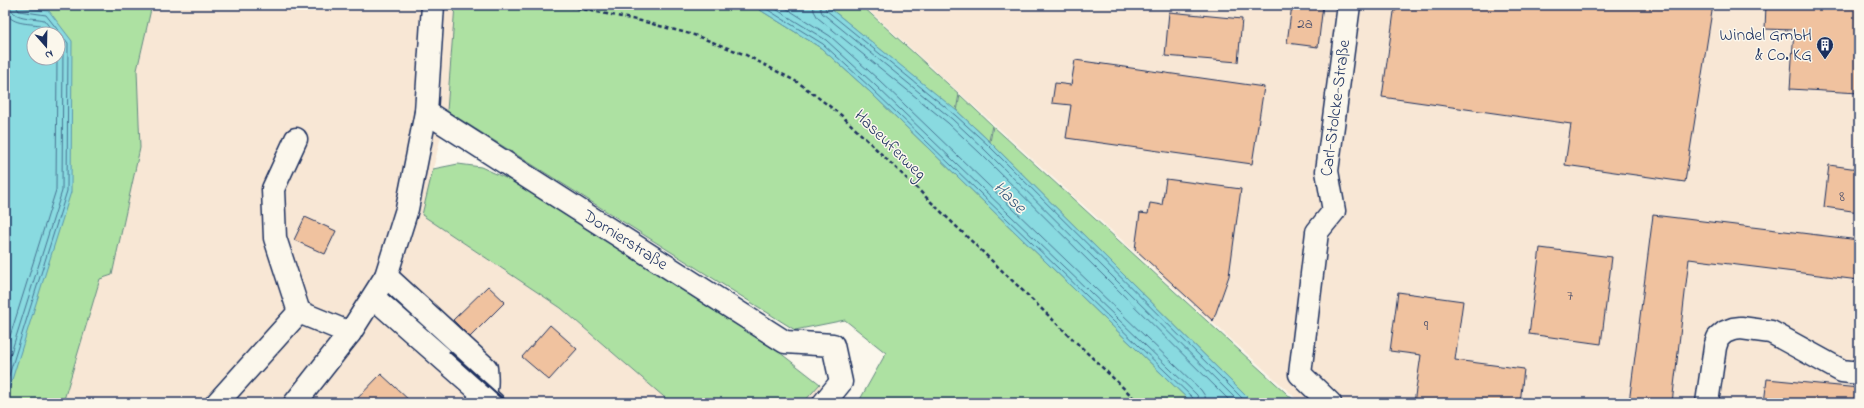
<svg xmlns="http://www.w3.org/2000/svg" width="1864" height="408" viewBox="0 0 1864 408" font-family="'Indie Flower',sans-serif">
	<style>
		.built { fill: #f8e7d5 }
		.green { fill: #ade1a2; stroke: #648880; fill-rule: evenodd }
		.water { fill: #89dae0; stroke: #5d96ac; fill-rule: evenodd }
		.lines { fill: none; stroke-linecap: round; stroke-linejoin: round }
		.shore { stroke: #477392; stroke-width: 1 }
		.building { fill: #f0c29f; stroke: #1b2f5e }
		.minor-casing { stroke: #1b2f5e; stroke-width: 25 }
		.path { stroke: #1b2f5e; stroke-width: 2.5; stroke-dasharray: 4 3; stroke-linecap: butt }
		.minor { stroke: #fbf7ec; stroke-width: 22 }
		.rail { stroke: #1b2f5e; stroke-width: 3 }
		.labels { text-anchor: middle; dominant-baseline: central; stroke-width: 3; stroke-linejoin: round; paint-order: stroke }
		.number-label { font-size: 15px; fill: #50546e }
		.poi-label { font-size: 17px; fill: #1b2f5e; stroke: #fbf7ec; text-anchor: end }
		.street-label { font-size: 17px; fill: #1b2f5e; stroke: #fbf7ec }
		.water-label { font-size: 18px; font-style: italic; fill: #365a7e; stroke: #fbf7ec }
	</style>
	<rect width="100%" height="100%" fill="#fbf7ec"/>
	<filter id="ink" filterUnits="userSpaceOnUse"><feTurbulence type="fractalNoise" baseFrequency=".025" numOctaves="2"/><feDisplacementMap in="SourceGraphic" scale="8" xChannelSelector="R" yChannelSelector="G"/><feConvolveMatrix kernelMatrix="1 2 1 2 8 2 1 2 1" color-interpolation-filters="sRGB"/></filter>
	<g filter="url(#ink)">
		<!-- built -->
		<g class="built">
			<path d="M152,5H455L447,111L422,215L561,308L671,403H63L100,279L112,275L140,148L137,70Z"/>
			<path d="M863,5H1859V403H1301Z"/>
			<path d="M820,384L854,403H803Z"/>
		</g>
		<!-- green -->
		<g class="green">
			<path d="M5,5H152L137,70L140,148L112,275L100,279L63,403H5ZM34,34H58V58H34Z"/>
			<path d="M455,5H752L821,48L869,91L1192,403H858L886,353L845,320L795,330L447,111Z"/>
			<path d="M826,5H861L959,94L956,111Z"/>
			<path d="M960,95L992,125L989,141L957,111Z"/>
			<path d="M993,126L1297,403H1253L990,142Z"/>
			<path d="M458,164L481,167L512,181L779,352L820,384L803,403H671L561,308L422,215L433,169Z"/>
		</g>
		<!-- water -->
		<g class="water">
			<path d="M5,5L49,11L72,41L71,192L5,402ZM34,34H58V58H34Z"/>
			<path d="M752,5H826L957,111L990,142L1253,403H1192L869,91L821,48Z"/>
		</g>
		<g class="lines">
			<!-- shore -->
			<g class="shore">
				<path d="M10,5C11,20 33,17 44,20L55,34"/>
				<path d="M760,5L823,44L871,88L1193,398L1195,403"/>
				<path d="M769,5L826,40L875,85L1197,395L1200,403"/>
				<path d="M781,5L830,36L879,80L1201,390L1205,396L1206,403"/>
				<path d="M813,5L814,11L818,18L948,123L980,153L1232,403"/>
				<path d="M819,5L822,13L952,119L984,149L1240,403"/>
				<path d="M824,5L826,10L955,115L988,145L1247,403"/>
				<path d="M5,11C11,25 28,23 40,25L48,34"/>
				<path d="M5,352L56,190L57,58"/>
				<path d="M5,372L62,191L63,45L58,38"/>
				<path d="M5,388L67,191L68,43L46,15L19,11L15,5"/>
			</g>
		</g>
		<!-- building -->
		<g class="building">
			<path d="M1292,5H1323L1318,47L1287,43Z"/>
			<path d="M1403,5H1713L1685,182L1565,165L1571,124L1382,97L1394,12Z"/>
			<path d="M1766,5H1859V93L1790,89L1794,30L1765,29Z"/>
			<path d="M1169,12L1242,19L1238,62L1165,56Z"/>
			<path d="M1075,60L1264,87L1252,164L1066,138L1071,105L1052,103L1055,83L1071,85Z"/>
			<path d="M1829,165L1858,169L1856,186H1859V212L1824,207Z"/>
			<path d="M1166,179L1241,189L1229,276L1213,321L1135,249L1140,213L1148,214L1150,203L1162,205Z"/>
			<path d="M1653,215L1859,240V280L1689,259L1672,403H1629Z"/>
			<path d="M305,217L336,231L325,254L294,240Z"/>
			<path d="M1540,248L1612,257L1601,344L1529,334Z"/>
			<path d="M488,286L505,302L470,337L453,320Z"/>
			<path d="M1398,292L1463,301L1455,360L1524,369L1520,403H1414L1421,355L1390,351Z"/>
			<path d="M550,325L577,349L549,380L522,357Z"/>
			<path d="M1859,326V364L1854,363Z"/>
			<path d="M381,374L393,385L412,403H353Z"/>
			<path d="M1767,379L1859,388V403H1764Z"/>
		</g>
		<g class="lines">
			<!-- minor casing -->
			<g class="minor-casing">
				<g id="minor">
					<path id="s1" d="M426,112L785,342L833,345L841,382L824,403"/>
					<path d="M296,139L273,189L275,238L299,312L350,333"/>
					<path d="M386,276L486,368C487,384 489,391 477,403"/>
					<path d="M374,298L493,403"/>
					<path d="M217,403L299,312"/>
					<path d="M295,403L350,333L386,276L407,209L426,112L433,5"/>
					<path id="s2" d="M1330,403L1300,374L1317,232L1334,211L1327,171L1349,5"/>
					<path d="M1707,403L1715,347L1718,338L1725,332L1733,329L1741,328L1771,332L1842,371L1859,373"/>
				</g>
			</g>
			<!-- path -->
			<path class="path" d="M563,5L641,21L694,35L746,55L799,83L841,115L1139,403"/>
			<!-- minor -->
			<use href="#minor" class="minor"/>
			<!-- rail -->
			<path class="rail" d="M450,352L507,403"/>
		</g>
	</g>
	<!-- icons -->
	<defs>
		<g id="building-pin" transform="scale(0.9)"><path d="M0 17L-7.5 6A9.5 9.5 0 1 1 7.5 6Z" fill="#1b2f5e" stroke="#fbf7ec"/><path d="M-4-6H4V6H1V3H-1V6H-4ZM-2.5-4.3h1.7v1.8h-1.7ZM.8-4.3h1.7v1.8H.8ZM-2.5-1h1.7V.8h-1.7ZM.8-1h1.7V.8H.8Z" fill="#fff"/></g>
	</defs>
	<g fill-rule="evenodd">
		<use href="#building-pin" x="1825" y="45"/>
	</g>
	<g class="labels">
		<!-- number labels -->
		<g class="number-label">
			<text x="1305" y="24">2a</text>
			<text x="1842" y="197">8</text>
			<text x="1570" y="296">7</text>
			<text x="1426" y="326">9</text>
		</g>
		<!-- poi labels -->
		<g class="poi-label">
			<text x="1812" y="35">Windel GmbH<tspan x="1812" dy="20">&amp; Co. KG</tspan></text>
		</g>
		<!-- street labels -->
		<g class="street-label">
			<text stroke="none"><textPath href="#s2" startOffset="316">Carl-Stolcke-Straße</textPath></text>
			<text transform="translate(890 145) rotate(44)">Haseuferweg</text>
			<text stroke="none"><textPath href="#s1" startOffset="237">Dornierstraße</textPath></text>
		</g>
		<!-- water labels -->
		<g class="water-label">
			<text transform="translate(1009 198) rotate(44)">Hase</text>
		</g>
	</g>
	<!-- margin -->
	<rect width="1864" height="408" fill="none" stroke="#fbf7ec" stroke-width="20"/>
	<rect x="10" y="10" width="1844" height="388" fill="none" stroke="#1b2f5e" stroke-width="1.5" filter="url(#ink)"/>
	<!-- north arrow -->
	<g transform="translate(46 46) rotate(160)"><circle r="19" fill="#fbf7ec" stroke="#a1a7b3"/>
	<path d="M0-3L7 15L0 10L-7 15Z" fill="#1b2f5e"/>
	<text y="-6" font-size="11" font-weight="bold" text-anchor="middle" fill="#1b2f5e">N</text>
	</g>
</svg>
